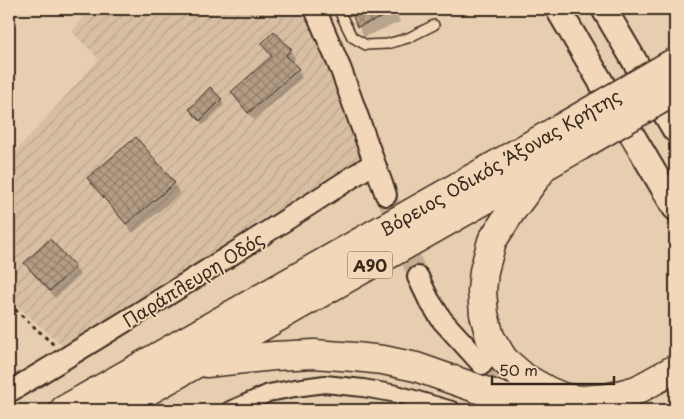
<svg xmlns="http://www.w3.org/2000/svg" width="684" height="419" viewBox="0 0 684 419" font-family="'Playpen Sans',sans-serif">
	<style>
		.industrial { fill: url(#industrial-furrows) }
		.shadow { fill: #0003 }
		.building { fill: url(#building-cross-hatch); stroke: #3b2a1e }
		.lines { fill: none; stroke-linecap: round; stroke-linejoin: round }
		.tertiary-tunnel { stroke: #c5ad93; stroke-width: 20; stroke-dasharray: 20 10; stroke-linecap: butt }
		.service-casing { stroke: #3b2a1e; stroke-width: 12 }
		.minor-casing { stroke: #3b2a1e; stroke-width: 20 }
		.tertiary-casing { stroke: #3b2a1e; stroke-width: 24 }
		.secondary-casing { stroke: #3b2a1e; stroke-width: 28 }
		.motorway-casing { stroke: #3b2a1e; stroke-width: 31 }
		.path { stroke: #3b2a1e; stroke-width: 3; stroke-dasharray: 4 4; stroke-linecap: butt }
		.service { stroke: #f2d8b9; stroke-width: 9 }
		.minor { stroke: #f2d8b9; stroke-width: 16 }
		.tertiary { stroke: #f2d8b9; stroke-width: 20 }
		.secondary { stroke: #f2d8b9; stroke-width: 24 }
		.motorway { stroke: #f2d8b9; stroke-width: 28 }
		.motorway-bridge-casing { stroke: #3b2a1e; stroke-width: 31; stroke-linecap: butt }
		.motorway-bridge { stroke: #f2d8b9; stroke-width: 28 }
		.labels { text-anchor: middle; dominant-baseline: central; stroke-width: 4; stroke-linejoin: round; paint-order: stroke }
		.shield { fill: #f2d8b9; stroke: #725e4c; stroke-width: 1 }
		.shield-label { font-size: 16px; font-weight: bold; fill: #3b2a1e }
		.street-label { font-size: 18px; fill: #3b2a1e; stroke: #f2d8b9 }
	</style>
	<defs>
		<pattern id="industrial-furrows" width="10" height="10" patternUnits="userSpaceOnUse" patternTransform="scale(1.25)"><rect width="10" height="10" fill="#d8bfa3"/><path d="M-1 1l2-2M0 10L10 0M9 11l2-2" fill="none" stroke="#baa48c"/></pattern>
		<pattern id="building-cross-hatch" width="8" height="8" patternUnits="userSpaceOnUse" patternTransform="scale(1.25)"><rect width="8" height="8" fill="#b49d85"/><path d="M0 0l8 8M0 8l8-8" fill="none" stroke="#94806c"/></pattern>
	</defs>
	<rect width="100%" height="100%" fill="#e7ceb0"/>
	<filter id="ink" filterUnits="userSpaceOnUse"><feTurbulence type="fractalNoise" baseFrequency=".02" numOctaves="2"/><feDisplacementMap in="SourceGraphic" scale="10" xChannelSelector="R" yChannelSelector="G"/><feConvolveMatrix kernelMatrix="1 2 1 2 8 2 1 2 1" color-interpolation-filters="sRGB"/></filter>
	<g filter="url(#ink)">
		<!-- industrial -->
		<path class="industrial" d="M90,9H307L340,83L362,159L63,346L9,299V159L99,59L72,32Z"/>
		<!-- shadow -->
		<g class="shadow">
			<path d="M351,9H395L400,22L364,37L358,26Z"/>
			<path d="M274,33L291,51L295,59L291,63L298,70L302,78L254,120L237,100L232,92L272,58L267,52L262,44Z"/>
			<path d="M210,89L221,100L224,105L204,125L193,114L190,109Z"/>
			<path d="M89,178L174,184L180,194L133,233L95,188Z"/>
			<path d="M26,263L75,267L80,275L55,298L30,271Z"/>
		</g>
		<!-- building -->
		<g class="building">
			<path d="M350,9H401V10L357,27Z"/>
			<path d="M274,31L292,50L286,55L299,69L248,113L231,92L272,56L261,44Z"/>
			<path d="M210,87L222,99L200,121L189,109Z"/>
			<path d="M136,137L175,183L126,224L87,178Z"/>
			<path d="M50,239L76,267L50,291L24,263Z"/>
		</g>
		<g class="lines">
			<!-- tertiary-tunnel -->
			<g class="tertiary-tunnel">
				<path d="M386,195L418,277"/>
				<path d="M482,364L516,400"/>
			</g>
			<!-- service casing -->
			<g class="service-casing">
				<path id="service" d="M338,9L352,37L366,45L387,44L408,38L434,25"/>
			</g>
			<!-- minor casing -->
			<g class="minor-casing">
				<path id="minor" d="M230,410L269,393L295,388L325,384L363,388L397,394L452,410"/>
			</g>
			<!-- tertiary casing -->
			<g class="tertiary-casing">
				<g id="tertiary">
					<path d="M315,9L341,70L386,195"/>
					<path d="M418,277L429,300L442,320L482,364"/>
					<path d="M9,392C132,319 254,241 374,163"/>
				</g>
			</g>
			<!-- secondary casing -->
			<g class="secondary-casing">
				<g id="secondary">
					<path d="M558,9L675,208"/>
					<path d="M604,9L675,130"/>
				</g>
			</g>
			<!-- motorway casing -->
			<g class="motorway-casing">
				<g id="motorway">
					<path d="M539,174L510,213L492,241L484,271L482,291L484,314L490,337L504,360L525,378L548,391L565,398L581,400L607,398L637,390L675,369"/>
					<path d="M206,363L274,356L314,354L355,357L383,360L416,367L539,410"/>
					<path d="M64,410L561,128"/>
					<path d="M114,410L580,146"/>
				</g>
			</g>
			<!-- path -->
			<path class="path" d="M9,304L54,345"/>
			<!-- service -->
			<use href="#service" class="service"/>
			<!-- minor -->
			<use href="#minor" class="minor"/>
			<!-- tertiary -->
			<use href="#tertiary" class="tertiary"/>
			<!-- secondary -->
			<use href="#secondary" class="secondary"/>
			<!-- motorway -->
			<use href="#motorway" class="motorway"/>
			<!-- motorway-bridge casing -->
			<g class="motorway-bridge-casing">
				<g id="motorway-bridge">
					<path d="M561,128L675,62"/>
					<path d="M580,146L675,91"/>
				</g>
			</g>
			<!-- motorway-bridge -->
			<use href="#motorway-bridge" class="motorway-bridge"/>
		</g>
	</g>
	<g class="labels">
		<!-- shield labels -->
		<rect class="shield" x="347.5" y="251.5" width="45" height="27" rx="4"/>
		<g class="shield-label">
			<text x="370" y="265">Α90</text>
		</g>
		<!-- street labels -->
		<g class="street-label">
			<text transform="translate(500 162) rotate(-30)">Βόρειος Οδικός Άξονας Κρήτης</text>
			<text transform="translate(193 279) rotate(-32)">Παράπλευρη Οδός</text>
		</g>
	</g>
	<!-- margin -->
	<rect width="684" height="419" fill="none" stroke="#f2d8b9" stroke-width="30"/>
	<rect x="15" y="15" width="654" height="389" fill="none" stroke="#3b2a1e" stroke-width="2" filter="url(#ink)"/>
	<!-- scale -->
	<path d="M492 376v8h122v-8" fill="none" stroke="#3b2a1e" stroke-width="2.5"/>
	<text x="499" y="376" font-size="15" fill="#3b2a1e" stroke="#f2d8b9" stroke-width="4" paint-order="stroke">50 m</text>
</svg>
